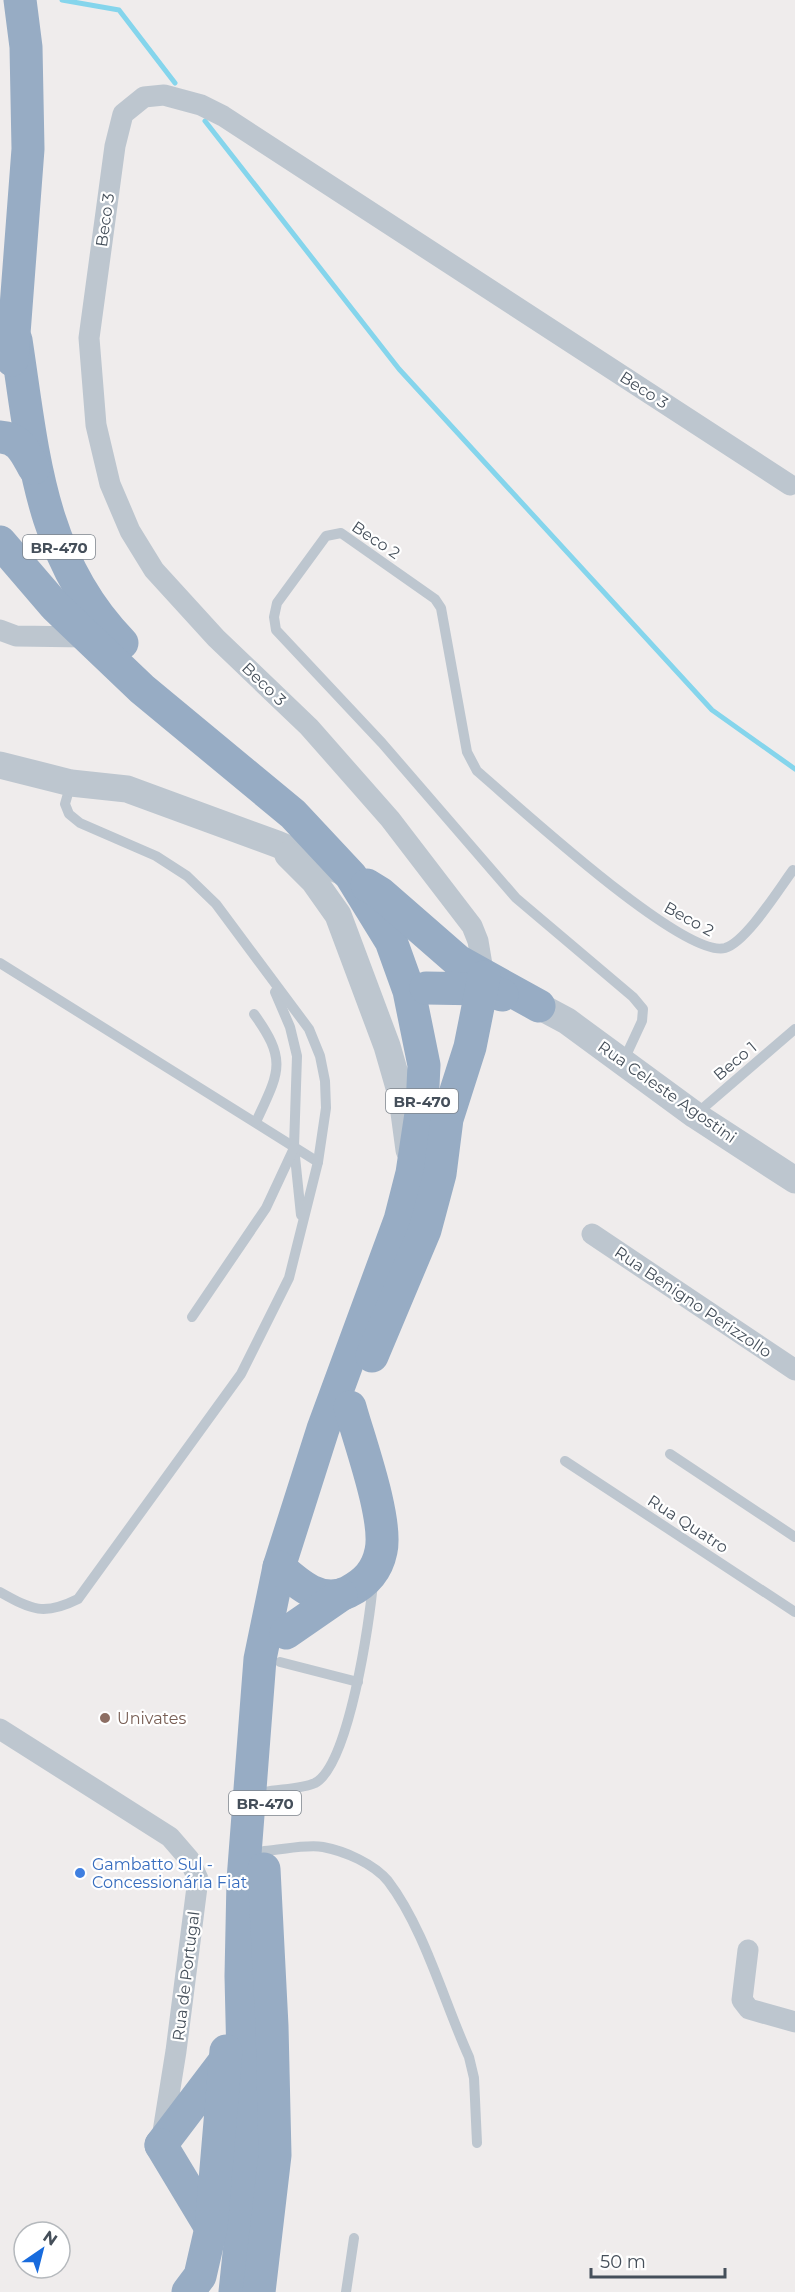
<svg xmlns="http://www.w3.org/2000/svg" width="795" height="2292" viewBox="0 0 795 2292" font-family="Montserrat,sans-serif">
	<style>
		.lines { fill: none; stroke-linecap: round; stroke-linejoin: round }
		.stream { stroke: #85d5ec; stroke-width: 5 }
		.service { stroke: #bdc6cf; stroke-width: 10 }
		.minor { stroke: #bdc6cf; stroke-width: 21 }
		.tertiary { stroke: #bdc6cf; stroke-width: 27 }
		.trunk { stroke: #97acc4; stroke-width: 33 }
		.education-dot { fill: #8d6e63; stroke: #fff; stroke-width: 2 }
		.shop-dot { fill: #3f7fe0; stroke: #fff; stroke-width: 2 }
		.labels { text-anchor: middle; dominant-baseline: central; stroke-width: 4.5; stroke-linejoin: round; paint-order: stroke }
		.shield { fill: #fff; stroke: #7d848c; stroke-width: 1.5 }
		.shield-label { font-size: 15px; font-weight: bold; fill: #454f5a }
		.street-label { font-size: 16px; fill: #454f5a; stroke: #fff }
		.education-label { font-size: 16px; fill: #785e54; stroke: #fff; text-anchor: start }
		.shop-label { font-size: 16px; fill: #366cbe; stroke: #fff; text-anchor: start }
	</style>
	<rect width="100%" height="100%" fill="#efecec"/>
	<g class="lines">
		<!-- stream -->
		<g class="stream">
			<path d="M62,0L119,10L175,83"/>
			<path d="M205,121L399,369L712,710L795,769"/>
		</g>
		<!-- service -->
		<g class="service">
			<path d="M0,963L318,1162"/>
			<path d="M275,992L290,1027L297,1056L294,1147L301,1215"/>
			<path d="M254,1014C288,1061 279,1072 256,1122"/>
			<path d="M623,1062L642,1021L643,1009L633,997L516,898L382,743L276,630L274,617L277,603L326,536L341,533L435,599L441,608L467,752L477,771C515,803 683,959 725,948C746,942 779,889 793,870"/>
			<path d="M695,1115L795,1029"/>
			<path d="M192,1317L266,1208L294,1148"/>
			<path d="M670,1454L795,1537"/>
			<path d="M565,1461L795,1612"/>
			<path d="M0,1592C32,1610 44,1616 78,1599L241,1374L289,1278L318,1162L326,1108L325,1081L320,1056L309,1029L216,904L187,876L156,856L80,823L69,814L65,804L71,783"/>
			<path d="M280,1662L358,1682"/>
			<path d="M265,1792C279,1789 302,1789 315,1783C349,1765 370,1620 373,1582"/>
			<path d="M264,1851C282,1850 306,1844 323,1847C345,1851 374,1864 388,1881C424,1928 444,2002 469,2057L474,2078L477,2143"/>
			<path d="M346,2292L354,2238"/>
		</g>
		<!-- minor -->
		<g class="minor">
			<path d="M0,630L16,636L87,637"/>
			<path d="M484,977L478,941L472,926L390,819L309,727L216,638L154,570L130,531L110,484L96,425L89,338L115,146L123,114L144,97L164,95L201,105L223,116L790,485"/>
			<path d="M592,1234L795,1370"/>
			<path d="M0,1729L170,1837L189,1859L198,1879L176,2051L162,2138"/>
			<path d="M748,1950L742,2000L749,2009L795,2022"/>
		</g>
		<!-- tertiary -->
		<g class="tertiary">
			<path d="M0,765L71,783L127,789L277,844L348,874"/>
			<path d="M288,855L314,881L338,915L387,1046L402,1098L409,1150"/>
			<path d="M539,1006L567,1021L695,1115L795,1180"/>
		</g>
		<!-- trunk -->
		<g class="trunk">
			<path d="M16,340C33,451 39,558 122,643"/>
			<path d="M12,360L28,149L26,47L20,0"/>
			<path d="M0,437C20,438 25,452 34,468"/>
			<path d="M0,542L55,606L142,689L293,814L351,876L391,941L409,991L424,1065L422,1107L412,1173L400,1220L323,1429L279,1567L260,1659L243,1880L241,1976L246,2187L235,2292"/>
			<path d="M367,885L380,893L458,961L539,1006"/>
			<path d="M426,988L483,989L502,995"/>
			<path d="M372,1356L425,1230L440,1174L447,1119L470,1047L484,977"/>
			<path d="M279,1567C298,1584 321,1605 348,1592C366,1583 377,1571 381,1551C388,1519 359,1440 350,1407"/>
			<path d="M286,1633L341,1595"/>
			<path d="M161,2145L224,2062"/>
			<path d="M161,2145L211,2228"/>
			<path d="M188,2292L200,2276L211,2228L226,2051"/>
			<path d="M259,2292L275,2155L272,2026L264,1869"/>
		</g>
	</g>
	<!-- markers -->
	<circle class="education-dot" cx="105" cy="1718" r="6"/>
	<circle class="shop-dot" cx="80" cy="1873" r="6"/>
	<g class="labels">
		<!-- shield labels -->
		<g class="shield">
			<rect x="23" y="535" width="72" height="24" rx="4.5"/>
			<rect x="386" y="1089" width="72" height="24" rx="4.5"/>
			<rect x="229" y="1791" width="72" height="24" rx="4.5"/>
		</g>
		<g class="shield-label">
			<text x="59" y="547">BR-470</text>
			<text x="422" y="1101">BR-470</text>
			<text x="265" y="1803">BR-470</text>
		</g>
		<!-- street labels -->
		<g class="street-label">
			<text transform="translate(105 220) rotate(-82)">Beco 3</text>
			<text transform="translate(644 390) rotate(33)">Beco 3</text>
			<text transform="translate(376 540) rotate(34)">Beco 2</text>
			<text transform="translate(264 684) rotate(44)">Beco 3</text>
			<text transform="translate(689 919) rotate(29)">Beco 2</text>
			<text transform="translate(735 1061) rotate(-40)">Beco 1</text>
			<text transform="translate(667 1092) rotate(35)">Rua Celeste Agostini</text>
			<text transform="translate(693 1302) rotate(34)">Rua Benigno Perizzollo</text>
			<text transform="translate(688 1524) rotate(33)">Rua Quatro</text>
			<text transform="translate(186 1976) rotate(-83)">Rua de Portugal</text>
		</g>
		<!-- education labels -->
		<g class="education-label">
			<text x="117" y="1718">Univates</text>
		</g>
		<!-- shop labels -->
		<g class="shop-label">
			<text x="92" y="1864">Gambatto Sul -<tspan x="92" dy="18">Concessionária Fiat</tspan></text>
		</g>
	</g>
	<!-- north arrow -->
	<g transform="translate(42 2250) rotate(35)"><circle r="28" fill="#ffffff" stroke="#b5b9bd" stroke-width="1.5"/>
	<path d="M0-4.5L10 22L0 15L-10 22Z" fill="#186bdd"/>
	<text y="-9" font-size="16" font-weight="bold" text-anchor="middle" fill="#454f5a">N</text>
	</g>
	<!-- scale -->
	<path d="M591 2268v9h134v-9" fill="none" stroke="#454f5a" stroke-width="3"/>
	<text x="600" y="2268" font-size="18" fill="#454f5a" stroke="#ffffff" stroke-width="4.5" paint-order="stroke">50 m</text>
</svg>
